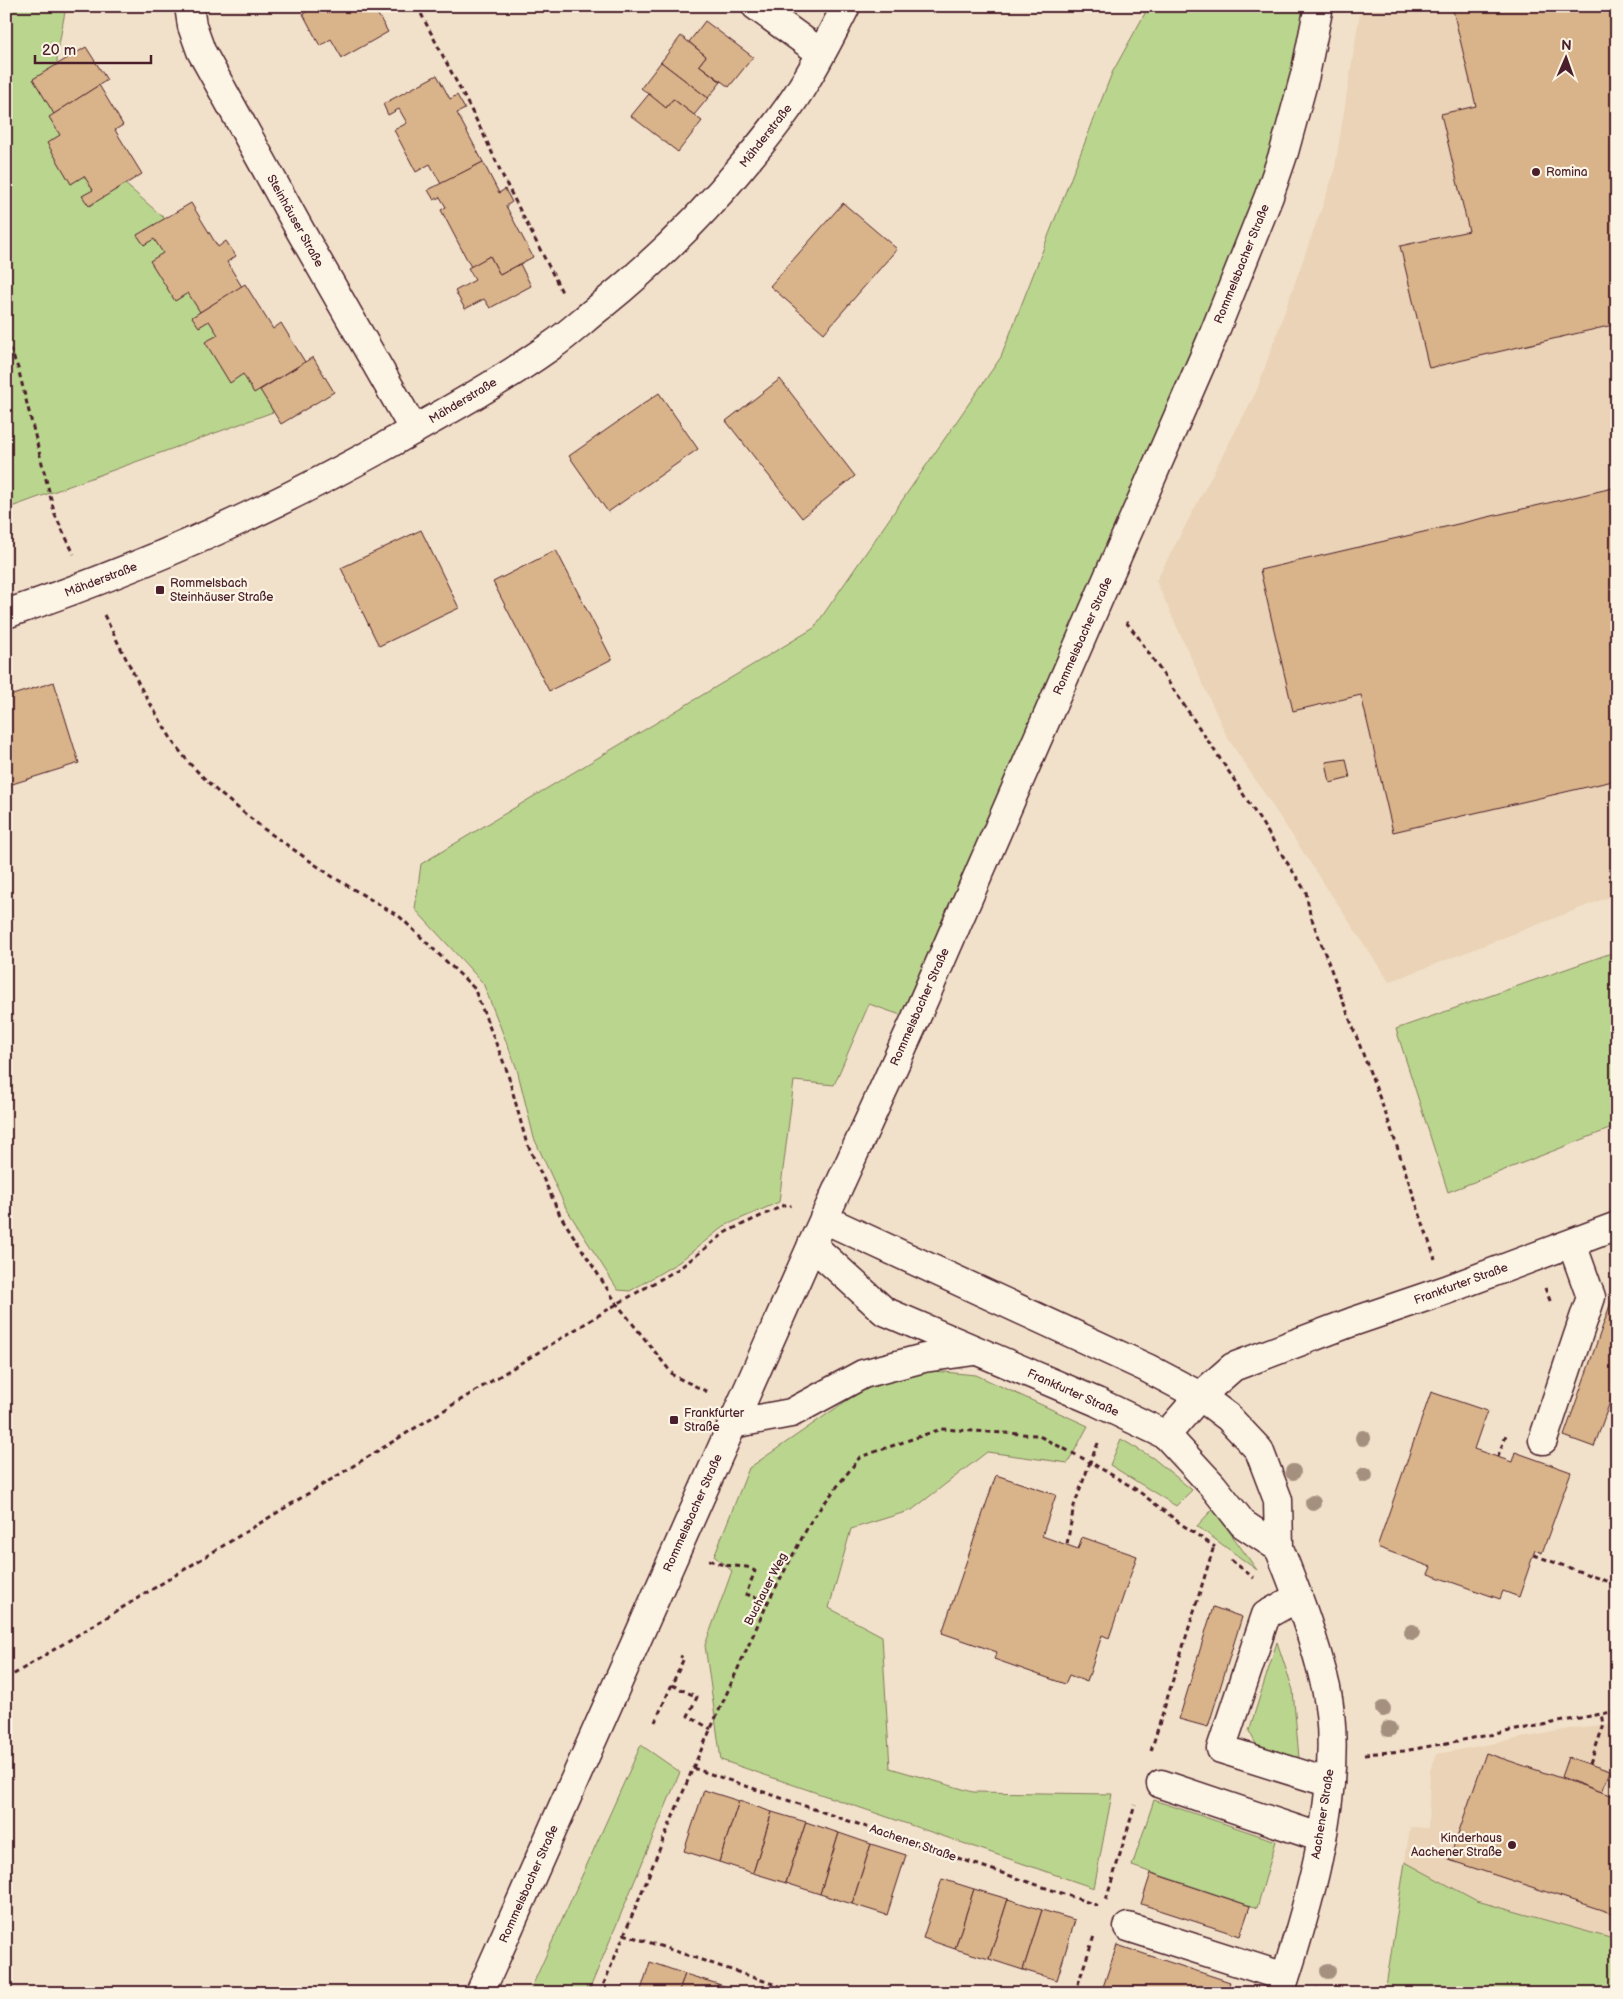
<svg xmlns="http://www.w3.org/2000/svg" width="1623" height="1999" viewBox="0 0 1623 1999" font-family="'Balsamiq Sans',sans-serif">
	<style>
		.built { fill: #ead3b7 }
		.green { fill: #bad68e; stroke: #827a5c }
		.building { fill: #d9b38a; stroke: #4a1f2b }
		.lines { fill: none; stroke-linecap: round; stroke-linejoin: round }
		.minor-casing { stroke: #4a1f2b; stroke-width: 31 }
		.major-casing { stroke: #4a1f2b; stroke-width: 31 }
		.path { stroke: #4a1f2b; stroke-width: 3; stroke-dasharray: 5 4; stroke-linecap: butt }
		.minor { stroke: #fcf5e5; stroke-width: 28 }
		.major { stroke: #fcf5e5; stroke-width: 28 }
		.tree { fill: #a59080 }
		.poi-dot { fill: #4a1f2b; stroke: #fcf5e5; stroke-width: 2 }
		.labels { text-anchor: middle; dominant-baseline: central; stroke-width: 4.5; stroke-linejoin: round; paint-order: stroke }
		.street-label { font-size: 12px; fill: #4a1f2b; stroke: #fcf5e5 }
		.poi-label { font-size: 12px; fill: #4a1f2b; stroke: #fcf5e5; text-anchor: start }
	</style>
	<rect width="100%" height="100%" fill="#f2e1ca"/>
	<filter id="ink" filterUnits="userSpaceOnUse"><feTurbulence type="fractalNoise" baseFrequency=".02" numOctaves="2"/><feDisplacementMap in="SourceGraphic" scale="10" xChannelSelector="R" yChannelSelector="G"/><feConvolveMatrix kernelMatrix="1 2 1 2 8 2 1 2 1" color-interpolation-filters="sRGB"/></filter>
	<g filter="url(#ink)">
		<!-- built -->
		<g class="built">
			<path d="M1361,6H1617V894L1389,982L1227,737L1156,581L1256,392L1334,173Z"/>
			<path d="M1617,1723V1993H1385L1410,1827L1428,1828L1430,1770L1437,1754L1574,1728Z"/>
		</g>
		<!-- green -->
		<g class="green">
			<path d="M6,6H66L57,56L58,125L164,218L247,348L273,412L6,509Z"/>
			<path d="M1149,6H1319L1295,113L915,1020L869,1004L834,1085L794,1081L779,1202L724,1226L679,1262L630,1291L618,1290L566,1208L534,1138L517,1069L483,983L415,909L421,864L814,628L1001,357L1112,73Z"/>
			<path d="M1617,951V1126L1448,1192L1396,1029Z"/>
			<path d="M923,1370L976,1375L1088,1426L1068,1463L987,1452L912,1510L851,1529L829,1608L882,1636L890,1768L973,1792L1112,1794L1094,1888L721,1760L705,1645L732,1571L714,1556L749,1468L868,1386Z"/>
			<path d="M1121,1439L1153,1458L1192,1490L1176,1506L1110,1465Z"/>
			<path d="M1213,1509L1257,1570L1197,1526Z"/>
			<path d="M1277,1642L1293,1690L1299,1758L1256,1744L1249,1731Z"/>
			<path d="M641,1745L680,1772L588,1993H529Z"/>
			<path d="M1154,1800L1276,1841L1257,1908L1132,1866Z"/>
			<path d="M1405,1862L1477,1901L1617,1940V1993H1385Z"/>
		</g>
		<!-- building -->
		<g class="building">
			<path d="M312,6H373L388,32L342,58L331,39L320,46L303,14L313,8Z"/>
			<path d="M1452,6H1617V324L1429,368L1400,246L1469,231L1441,114L1476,106Z"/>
			<path d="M705,21L753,57L729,87L699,65L706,56L689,42Z"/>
			<path d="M681,36L706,56L699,65L721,82L708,98L661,62Z"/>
			<path d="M86,47L107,80L54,114L33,79Z"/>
			<path d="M661,62L708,98L694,115L673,99L666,108L641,88Z"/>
			<path d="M437,75L450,99L457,95L465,109L457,113L483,162L441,184L430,164L416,172L394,130L407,123L399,109L388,115L383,104Z"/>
			<path d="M99,85L123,125L115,130L142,174L89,206L82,196L93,190L84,176L71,184L47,143L60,135L49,117Z"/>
			<path d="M649,94L666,108L673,99L702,121L678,152L631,116Z"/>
			<path d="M483,162L499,193L505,189L512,202L506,206L533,257L500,275L490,256L471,267L441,210L446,207L440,197L434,200L428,190Z"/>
			<path d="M191,203L218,247L226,241L236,256L227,262L242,287L200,312L188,293L175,301L150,261L163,253L154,239L144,245L137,235Z"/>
			<path d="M843,203L897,249L824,333L770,286Z"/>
			<path d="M490,256L500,275L520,264L531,286L490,308L484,299L465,309L455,291L475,280L468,268Z"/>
			<path d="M245,284L273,329L281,323L305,362L254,393L243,374L230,383L205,342L218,335L209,321L199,327L192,317Z"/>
			<path d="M313,357L334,392L281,424L260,390Z"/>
			<path d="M780,379L855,476L802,518L726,421Z"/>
			<path d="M659,393L698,449L608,512L569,456Z"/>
			<path d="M1617,487V780L1393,832L1361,695L1293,711L1260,570Z"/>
			<path d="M421,530L459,608L379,646L341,568Z"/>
			<path d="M556,550L612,659L549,691L493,582Z"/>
			<path d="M54,682L79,763L6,786V697Z"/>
			<path d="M1346,759L1350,778L1330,783L1326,762Z"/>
			<path d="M1615,1291L1617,1292V1382L1594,1447L1564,1436Z"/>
			<path d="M1431,1392L1487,1411L1474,1449L1512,1462L1515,1452L1571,1472L1542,1553L1535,1550L1519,1597L1503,1591L1500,1599L1428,1574L1431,1567L1377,1547Z"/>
			<path d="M996,1475L1056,1495L1042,1536L1078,1549L1082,1537L1137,1556L1109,1638L1102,1635L1087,1682L1069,1675L1065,1684L994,1659L997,1652L942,1633Z"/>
			<path d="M1213,1607L1242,1617L1208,1727L1179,1719Z"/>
			<path d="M1486,1753L1617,1797V1915L1449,1860Z"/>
			<path d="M1568,1757L1610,1771L1602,1792L1561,1777Z"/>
			<path d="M704,1790L739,1801L719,1862L684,1851Z"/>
			<path d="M739,1801L772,1812L753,1873L719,1862Z"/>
			<path d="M772,1812L806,1822L786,1883L753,1873Z"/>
			<path d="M806,1822L839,1833L820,1894L786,1883Z"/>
			<path d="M839,1833L871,1844L852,1904L820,1894Z"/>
			<path d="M871,1844L906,1855L887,1915L852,1904Z"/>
			<path d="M1151,1873L1250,1906L1240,1936L1141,1904Z"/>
			<path d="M942,1879L974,1889L955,1949L923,1938Z"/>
			<path d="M974,1889L1008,1899L989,1959L955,1949Z"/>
			<path d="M1008,1899L1042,1910L1023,1970L989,1959Z"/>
			<path d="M1042,1910L1075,1920L1057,1980L1023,1970Z"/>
			<path d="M1117,1945L1230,1982L1226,1993H1101Z"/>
			<path d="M650,1962L685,1974L678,1993H640Z"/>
			<path d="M685,1974L718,1984L715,1993H678Z"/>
			<path d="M718,1984L745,1993H715Z"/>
		</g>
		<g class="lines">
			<!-- minor casing -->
			<g class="minor-casing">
				<g id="minor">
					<path d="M189,6L192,26L201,51L301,232L414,430"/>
					<path d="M756,6L821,53"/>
					<path d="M6,614C141,568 263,514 387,445C442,414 499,383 551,346C569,334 584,319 601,306C654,263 702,216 745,163C767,137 788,111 805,82C820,57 833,32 846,6"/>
					<path d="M812,1245L884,1311L1097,1402L1166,1435L1213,1486L1243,1524L1279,1548L1278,1500L1259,1450L1228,1417L1200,1396L1147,1368L824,1219"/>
					<path d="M732,1424L791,1413L863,1374L924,1358L974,1351"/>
					<path d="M1166,1435L1200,1396L1233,1367L1352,1322L1446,1290L1617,1226"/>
					<path d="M1543,1440L1591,1297L1572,1244"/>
					<path d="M1279,1548C1297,1593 1315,1640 1326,1688C1346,1779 1309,1906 1280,1993"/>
					<path d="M1298,1597L1266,1615L1221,1749L1330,1783"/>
					<path d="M1161,1784L1322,1838"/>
					<path d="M1128,1927L1285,1977"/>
				</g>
			</g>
			<!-- major casing -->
			<g class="major-casing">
				<path id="major" d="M480,1993L812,1245L915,1020L1211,341L1269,196L1284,152L1305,75L1319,6"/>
			</g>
			<!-- path -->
			<g class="path">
				<path d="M417,6L482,131L506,183L563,294"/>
				<path d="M6,340L18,368L55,515L74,554"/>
				<path d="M104,615L142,690L175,745L190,764L218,792L264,829L333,877L400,917L474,988L507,1071L526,1141L560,1215L617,1304L674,1376L710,1393"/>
				<path d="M1126,622L1138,637L1231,775L1306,892L1310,914L1388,1120L1435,1259"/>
				<path d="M1545,1288L1551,1303"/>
				<path d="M1498,1457L1507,1432"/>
				<path d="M1067,1544L1074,1506L1090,1462L1137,1490L1181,1524L1215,1547"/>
				<path d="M1534,1555L1617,1585"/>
				<path d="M709,1560L723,1565L747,1567L755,1571L746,1594L768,1602"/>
				<path d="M1231,1560L1254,1578"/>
				<path d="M6,1679L617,1304L680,1268L726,1232L787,1204L791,1206"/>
				<path d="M672,1685L697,1697L688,1716L711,1729"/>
				<path d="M655,1722L684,1658L680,1656"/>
				<path d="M1151,1751L1214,1546"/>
				<path d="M1364,1754L1404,1751L1617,1711"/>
				<path d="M1590,1764L1604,1724L1602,1714"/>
				<path d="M693,1768L1102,1907"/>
				<path d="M1106,1900L1135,1805"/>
				<path d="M624,1934L800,1993"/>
				<path d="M1316,1989L1325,1993"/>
				<path d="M600,1993L693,1768L768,1602L812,1519L860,1457L941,1429L1037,1435L1090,1462L1099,1441"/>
				<path d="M1075,1993L1094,1936"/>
			</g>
			<!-- minor -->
			<use href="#minor" class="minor"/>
			<!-- major -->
			<use href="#major" class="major"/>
		</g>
		<!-- trees -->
		<g class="tree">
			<circle cx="1363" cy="1438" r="8"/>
			<circle cx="1293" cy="1472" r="8"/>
			<circle cx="1365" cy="1475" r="8"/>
			<circle cx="1313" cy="1503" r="8"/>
			<circle cx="1412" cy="1632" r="8"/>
			<circle cx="1383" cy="1709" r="8"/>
			<circle cx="1389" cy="1729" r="8"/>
			<circle cx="1328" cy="1971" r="8"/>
		</g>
	</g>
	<!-- markers -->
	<g class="poi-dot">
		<circle cx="1536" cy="172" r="5"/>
		<rect x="155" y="585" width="10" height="10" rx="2.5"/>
		<rect x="669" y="1415" width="10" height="10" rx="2.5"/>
		<circle cx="1512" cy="1845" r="5"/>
	</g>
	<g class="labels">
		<!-- street labels -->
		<g class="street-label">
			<text transform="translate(766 136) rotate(-52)">Mähderstraße</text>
			<text transform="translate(295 221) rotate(61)">Steinhäuser Straße</text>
			<text transform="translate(1242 264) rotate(-68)">Rommelsbacher Straße</text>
			<text transform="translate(463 401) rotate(-31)">Mähderstraße</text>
			<text transform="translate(101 580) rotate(-21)">Mähderstraße</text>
			<text transform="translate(1083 636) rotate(-66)">Rommelsbacher Straße</text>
			<text transform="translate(920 1007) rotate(-66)">Rommelsbacher Straße</text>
			<text transform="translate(1461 1284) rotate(-20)">Frankfurter Straße</text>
			<text transform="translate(1073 1393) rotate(24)">Frankfurter Straße</text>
			<text transform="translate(693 1513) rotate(-66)">Rommelsbacher Straße</text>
			<text transform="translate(766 1589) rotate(-63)">Buchauer Weg</text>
			<text transform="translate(1323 1814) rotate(-81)">Aachener Straße</text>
			<text transform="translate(913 1843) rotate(19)">Aachener Straße</text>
			<text transform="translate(529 1884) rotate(-66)">Rommelsbacher Straße</text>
		</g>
		<!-- poi labels -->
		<g class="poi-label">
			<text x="1546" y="172">Romina</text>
			<text x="170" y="583">Rommelsbach<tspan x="170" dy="14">Steinhäuser Straße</tspan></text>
			<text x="684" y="1413">Frankfurter<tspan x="684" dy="14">Straße</tspan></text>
			<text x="1502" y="1838" text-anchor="end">Kinderhaus<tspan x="1502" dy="14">Aachener Straße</tspan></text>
		</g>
	</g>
	<!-- margin -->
	<rect width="1623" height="1999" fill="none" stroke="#fcf5e5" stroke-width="25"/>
	<rect x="12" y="12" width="1598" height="1974" fill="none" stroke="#4a1f2b" stroke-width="2" filter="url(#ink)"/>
	<!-- north arrow -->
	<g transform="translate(1566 58) rotate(2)" stroke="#fcf5e5" stroke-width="4" paint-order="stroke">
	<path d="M0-4L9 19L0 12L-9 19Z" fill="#4a1f2b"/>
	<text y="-8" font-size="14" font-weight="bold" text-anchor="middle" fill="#4a1f2b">N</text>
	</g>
	<!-- scale -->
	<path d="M35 55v8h116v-8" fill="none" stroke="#4a1f2b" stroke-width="2.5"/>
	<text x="42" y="55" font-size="15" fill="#4a1f2b" stroke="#fcf5e5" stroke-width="4" paint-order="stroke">20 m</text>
</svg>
